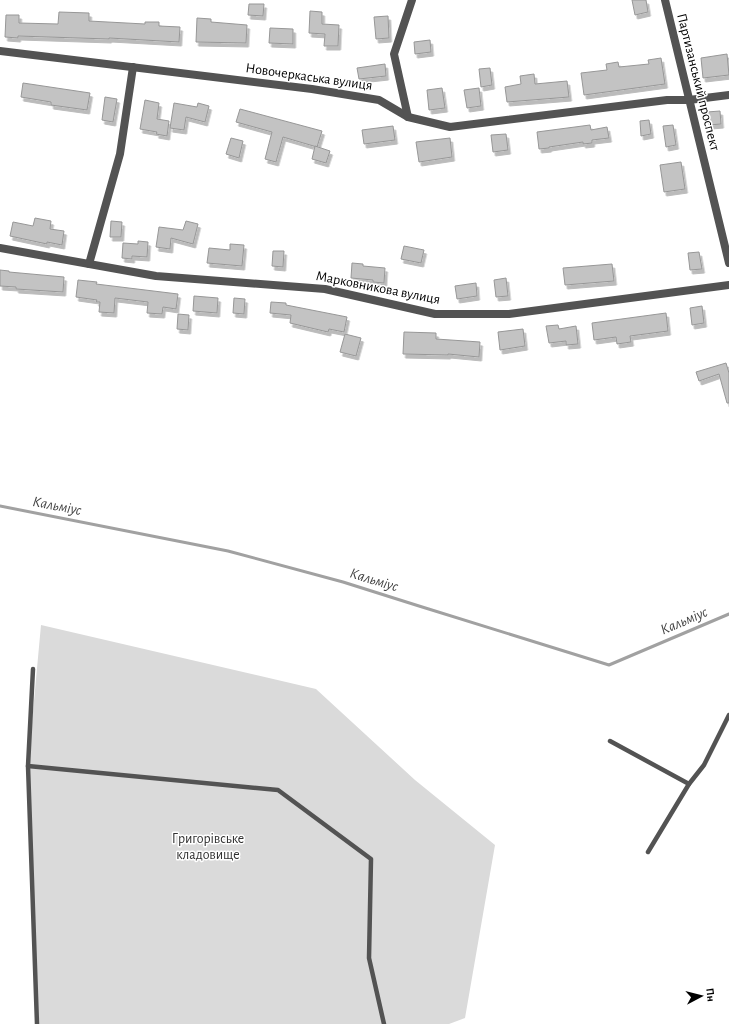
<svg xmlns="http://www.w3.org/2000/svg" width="729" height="1024" viewBox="0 0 729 1024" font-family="'Alegreya Sans',sans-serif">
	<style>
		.green { fill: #dadada }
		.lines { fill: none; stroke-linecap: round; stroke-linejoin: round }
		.stream { stroke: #a1a1a1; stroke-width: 3 }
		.building { fill: #c3c3c3; stroke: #979797; filter: url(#shadow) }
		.service { stroke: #535353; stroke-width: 4.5 }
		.minor { stroke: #535353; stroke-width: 8 }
		.tertiary { stroke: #535353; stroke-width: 8 }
		.labels { text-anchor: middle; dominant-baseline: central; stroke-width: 3; stroke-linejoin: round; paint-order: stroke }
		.street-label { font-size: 14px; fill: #000; stroke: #fff }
		.park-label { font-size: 14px; fill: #313131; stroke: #fff }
		.water-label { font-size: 15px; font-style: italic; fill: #424242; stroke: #fff }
	</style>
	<defs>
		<filter id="shadow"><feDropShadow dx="2.5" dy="4" stdDeviation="0" flood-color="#0004"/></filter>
	</defs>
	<rect width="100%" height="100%" fill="#fff"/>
	<!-- green -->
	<path class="green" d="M41,625L316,689L415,780L495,845L465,1018L449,1024H37L28,766Z"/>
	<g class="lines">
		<!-- stream -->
		<path class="stream" d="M0,506L228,551L343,582L419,606L609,665L729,614"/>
	</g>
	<!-- building -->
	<g class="building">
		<path d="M632,0H646L648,12L635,15Z"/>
		<path d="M249,4H264L263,16L248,15Z"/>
		<path d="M310,11L322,12V24L339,25L338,46H324L325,34L309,33Z"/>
		<path d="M59,12L89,13V21L145,24V22H159V26L180,27L179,42L109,38V39L18,36V38L5,37L6,15H19V23L58,24Z"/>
		<path d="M388,16L389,38L376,39L374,17Z"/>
		<path d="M197,18L211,19V22L247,25L246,43L196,42Z"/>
		<path d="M270,28L293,29V44L269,43Z"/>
		<path d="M430,40L431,52L415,54L414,42Z"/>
		<path d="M727,54L729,75L703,78L701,58Z"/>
		<path d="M661,58L665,84L584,95L581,73L607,70L606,64L618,62L619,67L649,64L648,60Z"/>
		<path d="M385,64L386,76L359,79L357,68Z"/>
		<path d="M490,68L492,85L481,87L479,69Z"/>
		<path d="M534,74L535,84L567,81L569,97L507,102L505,87L521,84L520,76Z"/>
		<path d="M23,83L90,93L87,110L51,105V102L21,97Z"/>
		<path d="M442,88L445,108L429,110L427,90Z"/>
		<path d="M479,88L481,106L467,108L464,90Z"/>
		<path d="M105,97L117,99L113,122L102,120Z"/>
		<path d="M145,100L159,103L157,119L169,121L167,136L156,134L157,132L140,129Z"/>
		<path d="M174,103L197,107L198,103L209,106L205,122L186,117L184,130L170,128Z"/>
		<path d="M240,109L322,131L317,147L283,137L276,162L265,159L272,132L236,122Z"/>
		<path d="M720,111L721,124L709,125L707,112Z"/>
		<path d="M649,120L651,134L641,136L640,121Z"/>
		<path d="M590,125L591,130L607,127L609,138L592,140V143L583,144V142L549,147V148L539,149L537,132Z"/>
		<path d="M673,125L676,145L666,147L663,126Z"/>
		<path d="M393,126L395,140L364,144L362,130Z"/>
		<path d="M506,134L508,150L493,152L491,135Z"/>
		<path d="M231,138L243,141L239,158L226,154Z"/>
		<path d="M450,138L452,157L419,162L416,142Z"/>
		<path d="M315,146L330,151L326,163L312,159Z"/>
		<path d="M681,162L685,189L664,192L660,165Z"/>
		<path d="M35,218L51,221L50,229L64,231L62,245L47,242V244L10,236L13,222L33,226Z"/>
		<path d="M111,221L122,222L121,237H110Z"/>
		<path d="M186,221L198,224L193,244L171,238L170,249L156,247L159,227L183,230Z"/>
		<path d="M138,241L148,242L147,257L132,256V259L122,258L123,243L138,244Z"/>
		<path d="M230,244L244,245L242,266L207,263L209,248L230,250Z"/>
		<path d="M404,246L424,250L421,263L401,259Z"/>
		<path d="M273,251H284L283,267L272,266Z"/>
		<path d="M699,252L702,269L690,270L688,253Z"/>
		<path d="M352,263L363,264V266L385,268L384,283L373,282V280L351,278Z"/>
		<path d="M612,264L614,281L565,285L563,268Z"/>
		<path d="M0,270L9,271V272L64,277L63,292L16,289V287L0,286Z"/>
		<path d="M506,278L508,296L496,297L494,280Z"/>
		<path d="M78,280L97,282L96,284L178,294L176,309L163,307L162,314L147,313L148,302L115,298L114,313L99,312L100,302H96L97,300L76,297Z"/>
		<path d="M476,283L477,296L457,299L455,286Z"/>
		<path d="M194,296L218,298L217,313L193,311Z"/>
		<path d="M234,298L245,299L244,314L233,313Z"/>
		<path d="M271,302L286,303V305L347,317L344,332L329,329L328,332L290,323L291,315L270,313Z"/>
		<path d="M702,306L704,323L692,325L690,308Z"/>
		<path d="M666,313L668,331L630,336L631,342L617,344L616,337L594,340L592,323Z"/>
		<path d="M178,314L189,315L188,330L177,329Z"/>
		<path d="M558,325L559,329L576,326L578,344L566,345V341L549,343L546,326Z"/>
		<path d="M523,329L525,346L500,350L498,332Z"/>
		<path d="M404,332L436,333V339L480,342L479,357L448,354V355L403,354Z"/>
		<path d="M345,334L361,338L356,356L340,352Z"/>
		<path d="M726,363L729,373V403H727L719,374L699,381L696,372Z"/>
	</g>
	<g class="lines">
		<!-- service -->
		<g class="service">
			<path d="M33,669L28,766L37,1024"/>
			<path d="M610,741L689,784"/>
			<path d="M28,766L278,790L371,859L369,958L384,1024"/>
			<path d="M648,852L689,784L704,765L729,715"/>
		</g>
		<!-- minor -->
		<g class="minor">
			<path d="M0,51L312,89L379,100L408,117L450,127L667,100H689L729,95"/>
			<path d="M408,117L394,54L412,0"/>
			<path d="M0,248L156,276L325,289L435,314H509L729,285"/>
			<path d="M89,264L120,154L133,67"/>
		</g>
		<!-- tertiary -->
		<path class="tertiary" d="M665,0L729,263"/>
	</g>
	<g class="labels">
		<!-- street labels -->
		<g class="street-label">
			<text transform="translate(309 77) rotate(8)">Новочеркаська вулиця</text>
			<text transform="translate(698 82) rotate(76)">Партизанський проспект</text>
			<text transform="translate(378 288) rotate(11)">Марковникова вулиця</text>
		</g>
		<!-- park labels -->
		<g class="park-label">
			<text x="208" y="839">Григорівське<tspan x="208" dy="16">кладовище</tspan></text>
		</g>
		<!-- water labels -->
		<g class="water-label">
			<text transform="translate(57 506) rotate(11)">Кальміус</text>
			<text transform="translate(374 580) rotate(17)">Кальміус</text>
			<text transform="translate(684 621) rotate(-23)">Кальміус</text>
		</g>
	</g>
	<!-- north arrow -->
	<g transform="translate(701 996) rotate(83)" stroke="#ffffff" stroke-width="3" paint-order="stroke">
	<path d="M0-3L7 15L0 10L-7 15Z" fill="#000000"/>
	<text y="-6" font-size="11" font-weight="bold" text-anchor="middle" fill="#000000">Пн</text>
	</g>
</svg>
